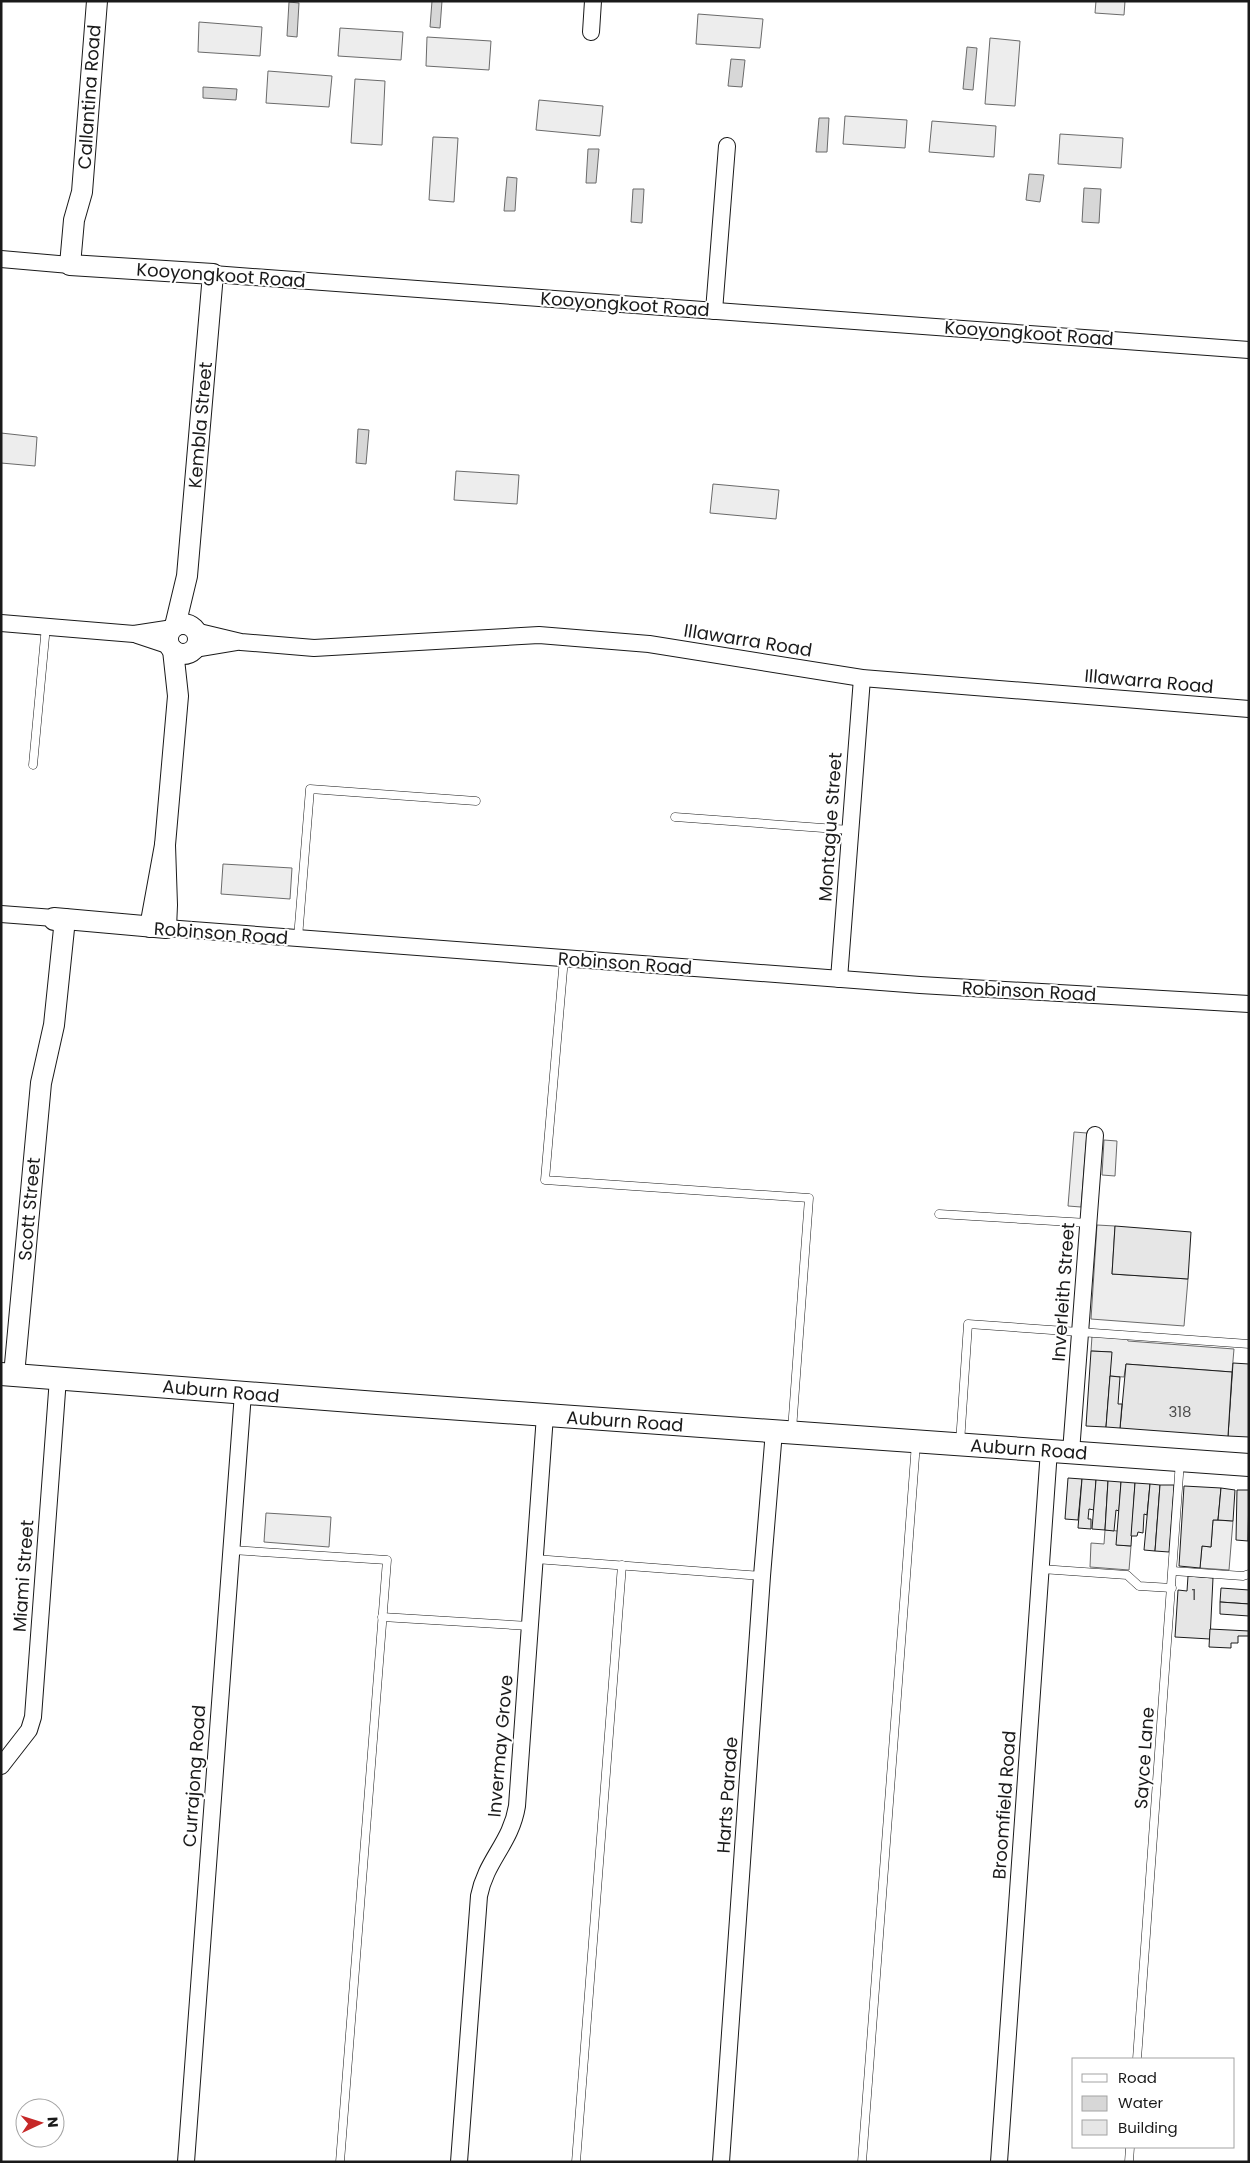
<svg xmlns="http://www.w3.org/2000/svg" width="1250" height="2163" viewBox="0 0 1250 2163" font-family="Poppins,sans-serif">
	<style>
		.built { fill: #ededed; stroke: #6a6a6a }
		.water { fill: #d7d7d7; stroke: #6a6a6a }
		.building { fill: #e6e6e6; stroke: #1a1a1a }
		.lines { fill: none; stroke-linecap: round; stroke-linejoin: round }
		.service-casing { stroke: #1a1a1a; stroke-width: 9 }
		.minor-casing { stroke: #1a1a1a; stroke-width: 18 }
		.tertiary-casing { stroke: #1a1a1a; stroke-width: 22 }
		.secondary-casing { stroke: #1a1a1a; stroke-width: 24 }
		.service { stroke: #fff; stroke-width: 8 }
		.minor { stroke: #fff; stroke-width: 16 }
		.tertiary { stroke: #fff; stroke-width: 20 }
		.secondary { stroke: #fff; stroke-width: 22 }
		.labels { text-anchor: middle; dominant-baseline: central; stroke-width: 4; stroke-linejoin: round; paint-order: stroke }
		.number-label { font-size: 15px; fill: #4d4d4d }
		.street-label { font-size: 18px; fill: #1a1a1a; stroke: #fff }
	</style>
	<rect width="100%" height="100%" fill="#fff"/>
	<!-- built -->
	<g class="built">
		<path d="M1096,1H1125L1124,15L1095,13Z"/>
		<path d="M698,14L763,19L760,48L696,44Z"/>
		<path d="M199,22L262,27L260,56L198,52Z"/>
		<path d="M340,28L403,32L401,60L338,56Z"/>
		<path d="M427,37L491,41L489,70L426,66Z"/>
		<path d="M990,38L1020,41L1015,106L985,104Z"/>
		<path d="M268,71L332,76L329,107L266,103Z"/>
		<path d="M355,79L385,81L382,145L351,143Z"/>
		<path d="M539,100L603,106L600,136L536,130Z"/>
		<path d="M845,116L907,120L905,148L843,144Z"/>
		<path d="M932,121L996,126L994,157L929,152Z"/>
		<path d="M1060,134L1123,138L1121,168L1058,164Z"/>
		<path d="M433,137L458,138L454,202L429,200Z"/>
		<path d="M1,433L37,437L35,466L1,463Z"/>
		<path d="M456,471L519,475L517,504L454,500Z"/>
		<path d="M713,484L779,490L776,519L710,513Z"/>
		<path d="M223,864L292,868L290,899L221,894Z"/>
		<path d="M1074,1132L1087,1133L1081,1207L1068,1206Z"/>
		<path d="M1104,1140L1117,1141L1115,1176L1102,1175Z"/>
		<path d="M1097,1225L1115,1226L1112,1274L1188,1279L1184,1326L1091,1319Z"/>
		<path d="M1092,1336L1127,1339L1128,1341L1234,1349L1232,1372L1126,1364L1124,1377L1110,1376L1111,1352L1091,1351Z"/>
		<path d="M266,1513L331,1517L329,1547L264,1542Z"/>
		<path d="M1213,1520L1233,1521L1229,1570L1200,1568L1202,1546L1211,1547Z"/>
		<path d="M1105,1530L1118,1531L1117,1545L1131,1546L1129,1570L1090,1567L1091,1543L1104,1544Z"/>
	</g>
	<!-- water -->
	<g class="water">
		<path d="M432,1H442L440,28L430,27Z"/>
		<path d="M289,2L299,3L297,37L287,36Z"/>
		<path d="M967,47L977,48L973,90L963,89Z"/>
		<path d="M731,59L745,60L742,87L728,86Z"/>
		<path d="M203,87L237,89L236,100L203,98Z"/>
		<path d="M819,118H829L827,152H816Z"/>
		<path d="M588,149H599L596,183H586Z"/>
		<path d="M1029,174L1044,175L1040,202L1026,200Z"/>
		<path d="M507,177L517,178L515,211H504Z"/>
		<path d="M1084,188L1101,189L1099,223L1082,222Z"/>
		<path d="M633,189H644L642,223L631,222Z"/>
		<path d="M358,429L369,430L366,464L356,463Z"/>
	</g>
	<!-- building -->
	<g class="building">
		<path d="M1115,1226L1191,1232L1188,1279L1112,1274Z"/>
		<path d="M1091,1351L1112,1352L1106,1427L1086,1426Z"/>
		<path d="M1233,1363L1249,1364V1437L1228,1436Z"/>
		<path d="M1126,1364L1232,1372L1228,1436L1120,1428Z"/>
		<path d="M1110,1376L1120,1377L1118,1404H1122L1120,1428L1106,1427Z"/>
		<path d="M1068,1478L1082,1479L1078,1520L1065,1519Z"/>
		<path d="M1082,1479L1096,1480L1094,1510L1089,1509L1088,1519H1091V1529L1078,1528Z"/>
		<path d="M1096,1480L1108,1481L1105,1530L1092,1529Z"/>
		<path d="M1108,1481L1121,1482L1119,1511L1116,1510L1114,1531L1105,1530Z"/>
		<path d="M1121,1482L1135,1483L1131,1546L1116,1545Z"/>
		<path d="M1135,1483L1150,1484L1147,1515L1144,1514L1143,1533L1138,1532L1137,1536H1131Z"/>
		<path d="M1150,1484L1160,1485L1155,1551L1144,1550Z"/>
		<path d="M1160,1485H1174L1169,1552L1155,1551Z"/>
		<path d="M1184,1486L1221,1488L1218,1520H1213L1211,1547L1202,1546L1200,1568L1179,1566Z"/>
		<path d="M1221,1488L1235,1490L1233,1521L1218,1520Z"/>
		<path d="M1237,1490H1249L1248,1541L1236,1540Z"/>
		<path d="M1188,1576L1213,1578L1210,1639L1175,1637L1178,1590L1187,1591Z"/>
		<path d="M1221,1588L1249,1590V1604L1220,1602Z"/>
		<path d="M1220,1602L1249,1604V1616L1220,1614Z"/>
		<path d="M1210,1629L1249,1631V1636H1238V1643H1231V1648L1209,1647Z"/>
	</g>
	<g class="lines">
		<!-- service casing -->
		<g class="service-casing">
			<g id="service">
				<path d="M33,765L46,626"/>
				<path d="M675,817L850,830"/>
				<path d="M298,938L310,789L476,801"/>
				<path d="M564,958L545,1180L809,1198L792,1430"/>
				<path d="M939,1214L1088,1223"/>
				<path d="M960,1443L968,1324L1249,1344"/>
				<path d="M231,1550L387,1560L340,2162"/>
				<path d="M535,1559L762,1576"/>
				<path d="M1041,1569L1127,1575L1139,1586L1172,1588"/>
				<path d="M1173,1571L1243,1576L1249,1574"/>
				<path d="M382,1617L530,1626"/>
				<path d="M1137,2059L1180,1461"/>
				<path d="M576,2162L622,1565"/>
				<path d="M862,2162L916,1443"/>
				<path d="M1129,2162L1130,2147"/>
			</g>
		</g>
		<!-- minor casing -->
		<g class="minor-casing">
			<g id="minor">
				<path d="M591,32L593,1"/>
				<path d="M1,259L70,265"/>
				<path d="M213,274L1249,350"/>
				<path d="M714,311L727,146"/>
				<path d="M1,623L134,634L173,628"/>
				<path d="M195,631L241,642L314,648L539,635L649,644L862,678L1249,709"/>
				<path d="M137,635L170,646"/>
				<path d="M194,649L236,642"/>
				<path d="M1,914L54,918"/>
				<path d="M166,928L920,985L1249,1004"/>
				<path d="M839,979L862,678"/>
				<path d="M1071,1452L1095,1135"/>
				<path d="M1,1766L29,1730L33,1717L58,1378"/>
				<path d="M186,2162L243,1393"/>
				<path d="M459,2162L479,1896C486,1860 511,1843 517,1806L545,1415"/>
				<path d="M721,2162L762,1576L774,1431"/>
				<path d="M999,2162L1049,1450"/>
			</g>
		</g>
		<!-- tertiary casing -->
		<g class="tertiary-casing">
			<g id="tertiary">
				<path d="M97,1L82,192L74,220L70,265L213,274L187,576L175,626"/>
				<circle cx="183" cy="639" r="15"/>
				<path d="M54,920V918L166,928L167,905L165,845"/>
				<path d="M150,927L165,845L178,696L173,650"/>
				<path d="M14,1375L41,1083L54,1025L65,919"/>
			</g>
		</g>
		<!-- secondary casing -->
		<g class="secondary-casing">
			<path id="secondary" d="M1,1374L377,1403L1249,1465"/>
		</g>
		<!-- service -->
		<use href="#service" class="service"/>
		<!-- minor -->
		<use href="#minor" class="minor"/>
		<!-- tertiary -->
		<use href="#tertiary" class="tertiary"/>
		<!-- secondary -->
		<use href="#secondary" class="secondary"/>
	</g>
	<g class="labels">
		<!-- number labels -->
		<g class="number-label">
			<text x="1180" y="1411">318</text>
			<text x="1194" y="1594">1</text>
		</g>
		<!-- street labels -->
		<g class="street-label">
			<text transform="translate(89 97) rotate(-86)">Callantina Road</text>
			<text transform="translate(221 275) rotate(4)">Kooyongkoot Road</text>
			<text transform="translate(625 304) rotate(4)">Kooyongkoot Road</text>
			<text transform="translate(1029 333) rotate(4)">Kooyongkoot Road</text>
			<text transform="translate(200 425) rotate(-85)">Kembla Street</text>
			<text transform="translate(748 640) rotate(9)">Illawarra Road</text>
			<text transform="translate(1149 681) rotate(5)">Illawarra Road</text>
			<text transform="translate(830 827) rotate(-86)">Montague Street</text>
			<text transform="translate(221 933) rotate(4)">Robinson Road</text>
			<text transform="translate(625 963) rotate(4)">Robinson Road</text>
			<text transform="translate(1029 991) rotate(3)">Robinson Road</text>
			<text transform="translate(29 1209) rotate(-85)">Scott Street</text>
			<text transform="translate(1063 1292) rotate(-86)">Inverleith Street</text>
			<text transform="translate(221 1391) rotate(5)">Auburn Road</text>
			<text transform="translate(625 1421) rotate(4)">Auburn Road</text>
			<text transform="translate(1029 1449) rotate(4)">Auburn Road</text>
			<text transform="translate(23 1576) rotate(-86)">Miami Street</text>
			<text transform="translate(500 1746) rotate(-85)">Invermay Grove</text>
			<text transform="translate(1144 1758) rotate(-86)">Sayce Lane</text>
			<text transform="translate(194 1776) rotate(-86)">Currajong Road</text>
			<text transform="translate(727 1795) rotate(-86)">Harts Parade</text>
			<text transform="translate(1004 1805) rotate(-86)">Broomfield Road</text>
		</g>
	</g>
	<!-- border -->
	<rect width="1250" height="2163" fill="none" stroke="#1a1a1a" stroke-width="5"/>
	<!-- legend -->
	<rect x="1072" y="2058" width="162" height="90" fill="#ffffff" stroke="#a3a3a3"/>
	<rect x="1082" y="2074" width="25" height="8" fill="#ffffff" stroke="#a3a3a3"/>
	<text x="1118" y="2083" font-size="15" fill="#1a1a1a">Road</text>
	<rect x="1082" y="2096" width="25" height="15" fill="#d7d7d7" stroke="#a3a3a3"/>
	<text x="1118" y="2108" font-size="15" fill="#1a1a1a">Water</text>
	<rect x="1082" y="2120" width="25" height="15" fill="#e6e6e6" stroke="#a3a3a3"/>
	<text x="1118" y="2133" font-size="15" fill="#1a1a1a">Building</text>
	<!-- north arrow -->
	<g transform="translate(40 2123) rotate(86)"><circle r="24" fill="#ffffff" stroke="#a3a3a3"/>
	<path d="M0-4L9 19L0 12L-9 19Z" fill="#c62828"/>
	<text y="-8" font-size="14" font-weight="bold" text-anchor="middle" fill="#1a1a1a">N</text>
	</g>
</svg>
